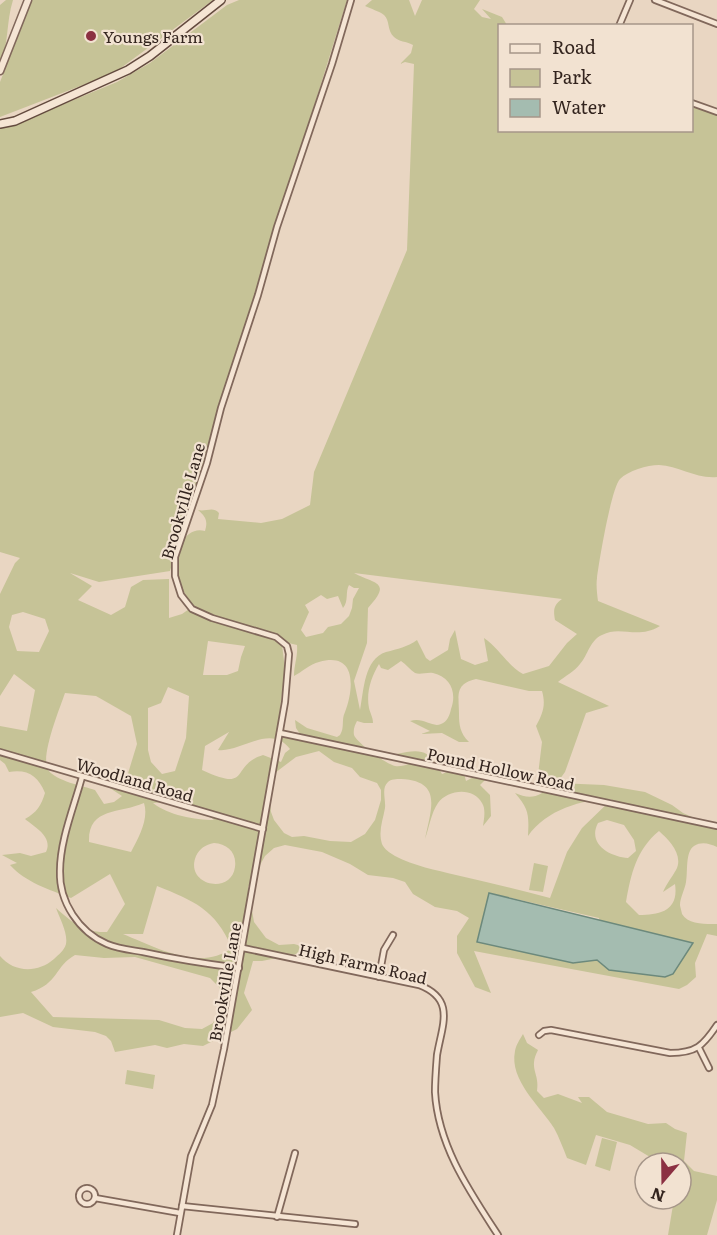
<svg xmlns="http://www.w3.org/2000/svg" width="717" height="1235" viewBox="0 0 717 1235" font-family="Literata,serif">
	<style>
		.green { fill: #c6c397; fill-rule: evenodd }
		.water { fill: #a4bcb0; stroke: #6c897c; stroke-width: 1.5 }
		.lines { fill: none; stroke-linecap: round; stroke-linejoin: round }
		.minor-casing { stroke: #81685b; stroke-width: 8 }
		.tertiary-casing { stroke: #81685b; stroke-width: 9 }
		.secondary-casing { stroke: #634a3e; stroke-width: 10 }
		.minor { stroke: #f5e5d4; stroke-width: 4.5 }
		.tertiary { stroke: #f5e5d4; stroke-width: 6 }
		.secondary { stroke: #f5e5d4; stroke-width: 7 }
		.poi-dot { fill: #8b3042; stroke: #f2e2d1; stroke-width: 2 }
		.labels { text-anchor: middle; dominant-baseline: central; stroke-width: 4.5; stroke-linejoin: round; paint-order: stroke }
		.poi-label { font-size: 16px; fill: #33241e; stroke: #f2e2d1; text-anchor: start }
		.street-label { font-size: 16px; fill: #33241e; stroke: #f2e2d1 }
	</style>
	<rect width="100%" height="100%" fill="#e9d6c2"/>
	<!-- green -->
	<g class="green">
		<path d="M6,0H13C6,22 9,44 0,66V5Z"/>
		<path d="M32,0H213L114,73L0,117V82Z"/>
		<path d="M239,0H347L170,571L99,582L70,573L92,586L78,600L111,615L125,607L131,587L143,580L169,579V618L182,614L192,607C188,597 180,587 177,576C172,559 182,525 205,531C208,521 206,517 198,510C206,512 213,506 219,513L218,519L261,523L282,519L310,505L314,472L407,250L414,64L405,62L400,64L411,53L413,45C406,41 399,42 394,37C387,31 390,20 384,15C379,11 371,9 365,6L372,0H409L415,16L422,0H480L474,9L482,17L491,19L482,9L502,17L507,25L500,26V130H692V104L717,113V477C696,479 679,466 659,465C647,465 628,471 620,479C611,489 599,562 597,578C596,585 597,593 598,601L660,626C637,640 621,625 602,635C590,640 588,655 580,664C575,671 565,676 558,682L609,706L586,713L565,772L557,783L604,785L645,792L672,805L683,813L717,828V847C710,844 702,841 694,846C685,852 688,872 686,882C685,889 680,898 680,905C680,906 682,913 682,914C688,925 707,924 717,924V936L707,934L695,963L696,977L687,985L679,989L474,951L491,993L475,987L457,953V936L469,918L457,911L435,907L413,894L405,882L393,878L368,875L350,864L322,852L285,845L274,848L265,856L248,887L254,922L266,938L279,945L294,944L316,950L262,961H253L244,993L252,1010L237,1029L203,1046L184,1044L167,1048L155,1045L115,1052L111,1041L106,1036L95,1032L53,1027L23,1013L0,1017V956C14,973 38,973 54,959C59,954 64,951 66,944C68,933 60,919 56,908C73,923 84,933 107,932L125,904L110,874L71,898C50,890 25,882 10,865L17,863L2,855L20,853L31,856L46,852C53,837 36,828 25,819C37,812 41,806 45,793C38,776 28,769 9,772L5,764L0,760V726L27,731L35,690L14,674L0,696V594L15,563L20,558L0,552V127L13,125L117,82L150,63L227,5ZM354,573L562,599C554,605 553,609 555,620L577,634L567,643L549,666L523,674C507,665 499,648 484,638L488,661L475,665L461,659L455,630L450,639L448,650L430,661L426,658L417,640C407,647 398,649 386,652C364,659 364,690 360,710L354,681L367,643L368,608C393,581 374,584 354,573ZM349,585L354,588H359L353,599L352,608L349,616L341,624L328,627L323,633L306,637L301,630L309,612L305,605L321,595L327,599L338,596L343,608C349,601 345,592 349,585ZM23,612L45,619L49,631L39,652L17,651L9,627L12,615ZM276,640L297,645C298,656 294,665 294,676C302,672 310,664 319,662C357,651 354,689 345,712C341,720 345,727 340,735L337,737L307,728L295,720L296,728L300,734L290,739L277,733L285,669L282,645ZM208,641L245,646L241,657L238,671L227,675H203ZM401,661C406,664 410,670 415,673C420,675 427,672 433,673C451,677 457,693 451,709C450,715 447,722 441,724C432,728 424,717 410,721L430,731L421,734L442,733L459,742H469C460,733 459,725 459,714C459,696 454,684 476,679L529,691H542C546,705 543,713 536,726L542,742L538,775L542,793C532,799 525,797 515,793C529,809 529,815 528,836C546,810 582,799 612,799L582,828L567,852L550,898C519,890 487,882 456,875C436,870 414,866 395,856C390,853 384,849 382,844C378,831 383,820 385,808C386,800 381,788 388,782C391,779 396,779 401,779C443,781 431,809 425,839C429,828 431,813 438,803C447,790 473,786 482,803C486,809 484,819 483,826L491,816L490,795L480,785L491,774L495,766L466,781L462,766L442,774C429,750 423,748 396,754L409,764C405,765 400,767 395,766C386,764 357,743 354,735C353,729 355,725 357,721L364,723H373C373,717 370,713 369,708C366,693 371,677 379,664L381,668L388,670ZM168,687L189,696L186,738L175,771L162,774L151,762L148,750V708L161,703ZM65,693L96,696L131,716L137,744L126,780H109L90,775L122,796L114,802L104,804L95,790C83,786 56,781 48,770C40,756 60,708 65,693ZM229,732L218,750C241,753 270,723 290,749L285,753L281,762L263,755C229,766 252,793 202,770L205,746ZM319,751L334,762L352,768L360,777L377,783L381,790V800L375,820L365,834L351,842L330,841L304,836L292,837L284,833L274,820L271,812L267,779L296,757ZM176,801L203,810L214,820C195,820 168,815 153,803ZM144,803C149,819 139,837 131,852L89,842C88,807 119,814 144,803ZM607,820L624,825L634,840L636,851L628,858C610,857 587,844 598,823ZM659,831C669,840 684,855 676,870C672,877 667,883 663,892L675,884C679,911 660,915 639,915L626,902C631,874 636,850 659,831ZM214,843C227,844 237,852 235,867C231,896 184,885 196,856C200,848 205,845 214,843ZM157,886C194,901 215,909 232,948C200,972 155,947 123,934H143ZM489,893L599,918L609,970L597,960L573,963ZM75,955L104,958L135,957L210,978L219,987L223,1001L213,1023L202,1029L185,1028L159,1020L53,1017L31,992C58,984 55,966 75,955Z"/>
		<path d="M534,863L548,866L543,892L529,890Z"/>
		<path d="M523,1034L527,1043L538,1050C528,1069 540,1073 537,1091L544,1098L558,1094L582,1103L578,1097H589L607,1112L648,1124L666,1123L675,1129L687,1133L684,1161L694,1171L717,1176V1200L707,1235H668L674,1199H681V1163H660L630,1145L596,1135L586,1165L567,1158C563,1148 559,1137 554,1128C540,1106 509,1080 515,1051C516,1045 520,1039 523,1034Z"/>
		<path d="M127,1070L155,1075L153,1089L125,1084Z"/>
		<path d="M602,1138L617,1142L610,1171L595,1166Z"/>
	</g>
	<!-- water -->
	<path class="water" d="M489,893L693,943L673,974L665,977L609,970L597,960L573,963L477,942Z"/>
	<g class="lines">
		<!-- minor casing -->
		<g class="minor-casing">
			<g id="minor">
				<path d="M655,0L717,24"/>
				<path d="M619,26L630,0"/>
				<path d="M692,103L717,112"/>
				<path d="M280,733L717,826"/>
				<path d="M0,752L263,829"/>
				<path d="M82,777C74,807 60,840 60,871C59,902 79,932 107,944C119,949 132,950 143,952C175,959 207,964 239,968"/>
				<path d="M243,948L419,985C456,999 442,1025 437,1055C436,1068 435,1080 435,1092C438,1146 470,1192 498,1235"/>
				<path d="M379,977L384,950L393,935"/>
				<path d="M539,1035L544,1031L551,1030L670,1053C696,1053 703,1046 717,1025"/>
				<path d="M699,1048L709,1068"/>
				<circle cx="87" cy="1196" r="8"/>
				<path d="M95,1198L180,1213"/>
				<path d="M182,1206L355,1224"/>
				<path d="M277,1217L295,1153"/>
				<path d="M177,1235L191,1156L212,1105L224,1049L285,702L289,654L287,646L276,637L212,618L192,609L181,595L175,576V557L207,463L221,408L258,295L277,227L332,64L351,0"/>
			</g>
		</g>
		<!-- tertiary casing -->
		<g class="tertiary-casing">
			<path id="tertiary" d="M0,71L28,0"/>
		</g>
		<!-- secondary casing -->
		<g class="secondary-casing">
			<path id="secondary" d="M0,124L15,121L128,70L150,56L221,0"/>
		</g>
		<!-- minor -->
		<use href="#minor" class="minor"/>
		<!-- tertiary -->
		<use href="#tertiary" class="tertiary"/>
		<!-- secondary -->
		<use href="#secondary" class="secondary"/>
	</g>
	<!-- markers -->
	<circle class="poi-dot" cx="91" cy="36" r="6"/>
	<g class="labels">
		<!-- poi labels -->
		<g class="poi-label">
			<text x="103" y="36">Youngs Farm</text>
		</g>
		<!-- street labels -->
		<g class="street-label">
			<text transform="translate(182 501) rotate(-74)">Brookville Lane</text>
			<text transform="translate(501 768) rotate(12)">Pound Hollow Road</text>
			<text transform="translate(135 779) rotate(16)">Woodland Road</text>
			<text transform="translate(363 963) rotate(13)">High Farms Road</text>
			<text transform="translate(224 982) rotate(-80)">Brookville Lane</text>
		</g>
	</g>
	<!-- legend -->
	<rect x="498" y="24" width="195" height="108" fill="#f2e2d1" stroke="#a69689" stroke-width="1.5"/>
	<rect x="510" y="44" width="30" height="9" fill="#f5e5d4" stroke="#a69689" stroke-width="1.5"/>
	<text x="552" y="54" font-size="18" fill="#33241e">Road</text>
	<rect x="510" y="69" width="30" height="18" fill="#c6c397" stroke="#a69689" stroke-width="1.5"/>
	<text x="552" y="84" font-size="18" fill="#33241e">Park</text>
	<rect x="510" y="99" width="30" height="18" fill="#a4bcb0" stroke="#a69689" stroke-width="1.5"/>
	<text x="552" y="114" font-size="18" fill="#33241e">Water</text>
	<!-- north arrow -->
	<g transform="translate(663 1181) rotate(200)"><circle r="28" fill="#f2e2d1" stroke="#a69689" stroke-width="1.5"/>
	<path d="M0-4.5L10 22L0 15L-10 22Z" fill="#8b3042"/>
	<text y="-9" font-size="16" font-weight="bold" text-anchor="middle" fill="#33241e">N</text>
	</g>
</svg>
